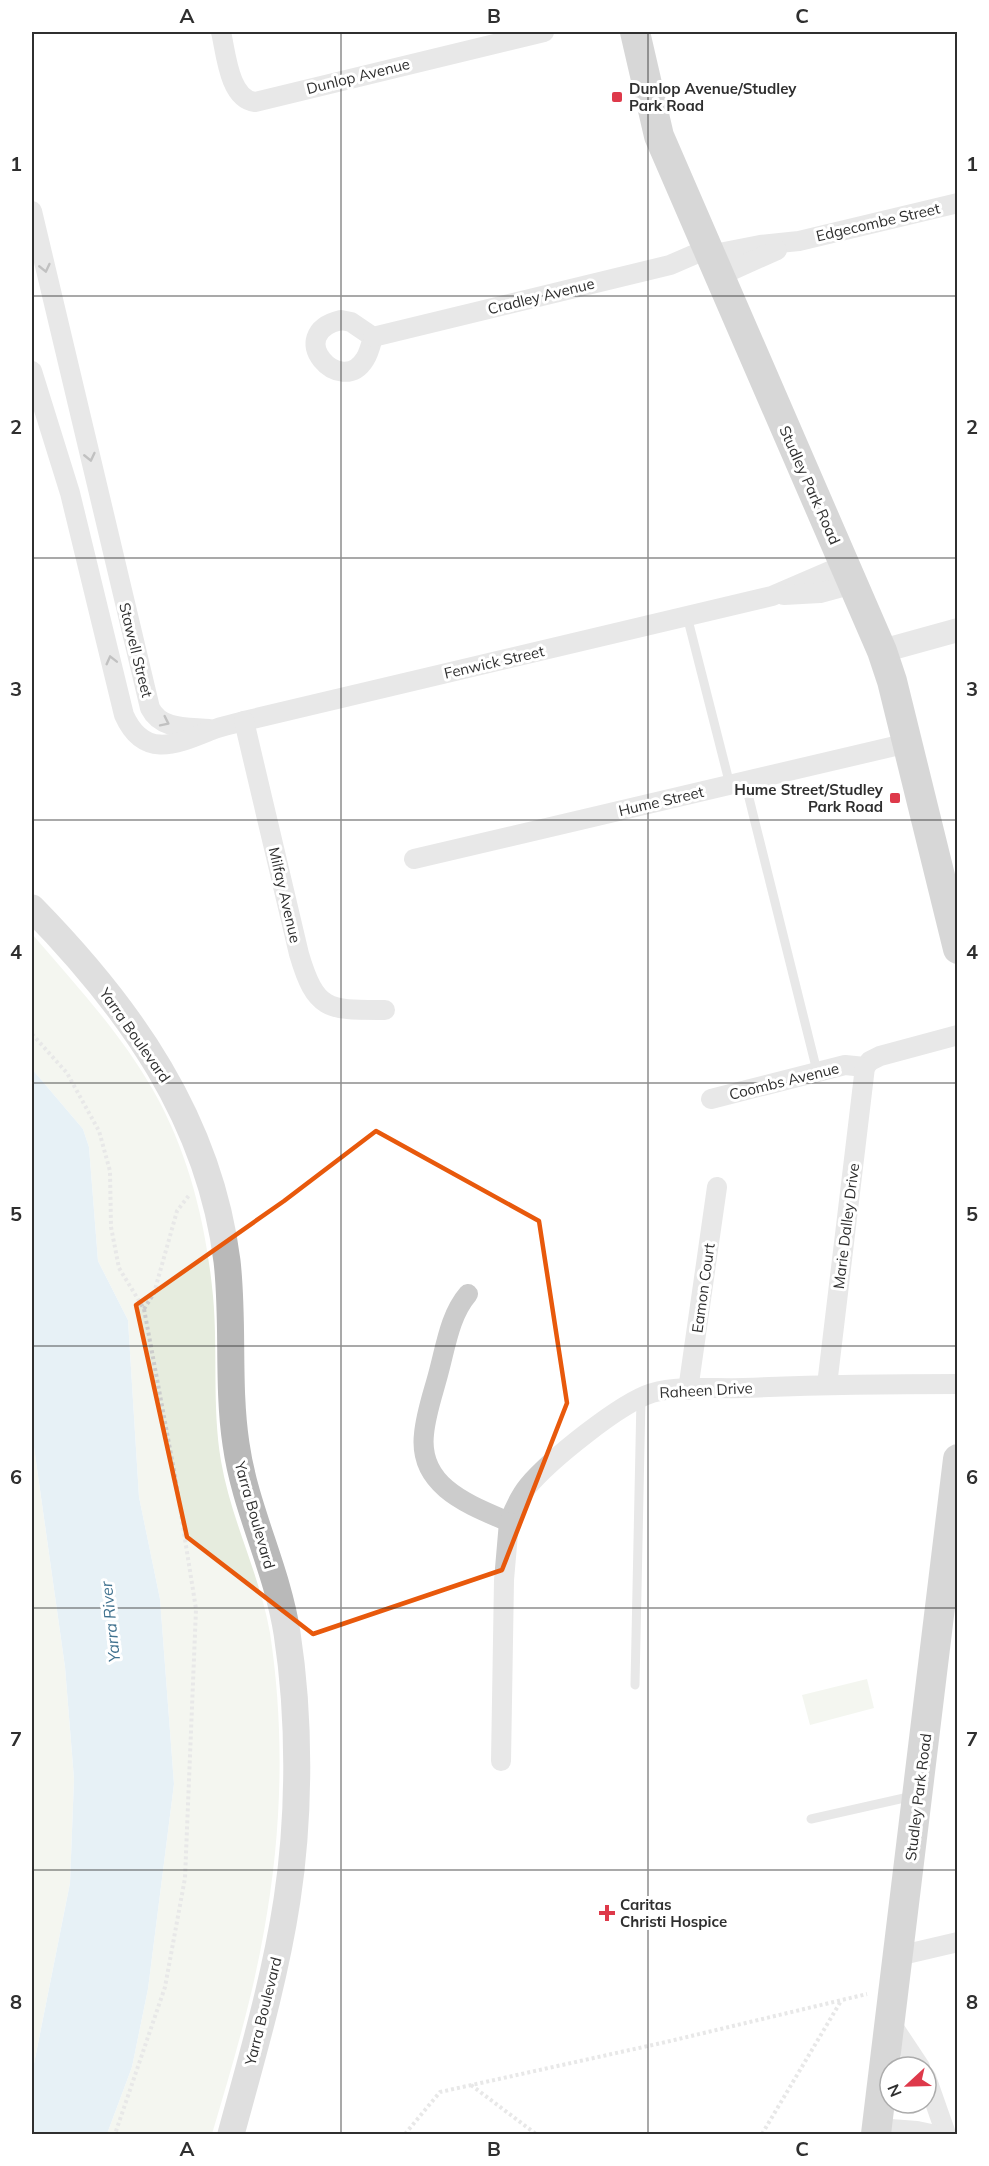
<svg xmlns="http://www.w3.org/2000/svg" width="989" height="2166" viewBox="0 0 989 2166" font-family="Mulish,sans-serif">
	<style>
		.green { fill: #e6ecde }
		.water { fill: #cbdfeb }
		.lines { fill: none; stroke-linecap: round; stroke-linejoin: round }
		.path { stroke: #ccc; stroke-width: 4; stroke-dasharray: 3 3; stroke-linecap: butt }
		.service { stroke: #ccc; stroke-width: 9 }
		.minor { stroke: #ccc; stroke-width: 20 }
		.tertiary { stroke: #ccc; stroke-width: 24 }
		.secondary { stroke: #b9b9b9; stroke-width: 27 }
		.primary { stroke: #a7a7a7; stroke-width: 30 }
		.oneway { stroke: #767676 }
		.marked { fill: none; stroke: #e8590c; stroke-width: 4.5; stroke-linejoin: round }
		.grid { fill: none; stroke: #2f2f2f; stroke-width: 1.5; stroke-opacity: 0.55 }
		.poi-dot { fill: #de394a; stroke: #fff; stroke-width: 2 }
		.labels { text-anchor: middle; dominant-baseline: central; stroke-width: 6; stroke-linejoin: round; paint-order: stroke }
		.street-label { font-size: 15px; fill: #2f2f2f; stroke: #fff }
		.poi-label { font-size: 15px; font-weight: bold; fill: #2f2f2f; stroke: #fff; text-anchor: start }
		.water-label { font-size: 16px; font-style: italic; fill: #40728f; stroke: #fff }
		.neatline { fill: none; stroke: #2f2f2f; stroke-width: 2 }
		.grid-label { font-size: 20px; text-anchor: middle; font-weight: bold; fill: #2f2f2f }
	</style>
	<rect width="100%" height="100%" fill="#fff"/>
	<!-- green -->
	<g class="green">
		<path d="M32,934C75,984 120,1032 153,1090C189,1153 206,1224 213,1296C218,1351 212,1407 221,1461C231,1520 260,1575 270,1633C285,1731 282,1833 264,1931C252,2000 232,2067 212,2134H107L132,2067L148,1989L174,1784L160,1599L139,1497L128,1320L98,1261L89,1147L83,1129L32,1069Z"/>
		<path d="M32,1433L65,1667L74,1779L70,1883L32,2074Z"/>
		<path d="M867,1679L874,1708L810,1725L802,1695Z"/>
	</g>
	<!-- water -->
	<path class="water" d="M32,1069L83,1129L89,1147L98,1261L128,1320L139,1497L160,1599L174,1784L148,1989L132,2067L107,2134H32V2074L70,1883L74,1779L65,1667L32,1433Z"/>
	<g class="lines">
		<!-- path -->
		<g class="path">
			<path d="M32,1034L67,1073L99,1131L110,1171L111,1227L119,1268L144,1309L175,1476L196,1609L185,1878L165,1987L115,2134"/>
			<path d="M144,1309L154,1293L177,1211L190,1194"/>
			<path d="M471,2085L536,2134"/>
			<path d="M405,2134L440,2092L666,2042L867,1994"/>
			<path d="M762,2134L841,2001"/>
		</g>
		<!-- service -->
		<g class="service">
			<path d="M687,616L730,785"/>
			<path d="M745,782L817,1071"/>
			<path d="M635,1685L641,1398"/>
			<path d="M811,1819L913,1796"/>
		</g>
		<!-- minor -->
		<g class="minor">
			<path d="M221,32C226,53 229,99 255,102L544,32"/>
			<path d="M32,211L150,708C161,730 187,727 209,729"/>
			<path d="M709,255L760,245L799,241L958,203"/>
			<path d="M719,276L777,250"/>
			<path d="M341,320L351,322L373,337C371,344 369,353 365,359C341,399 282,334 341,320Z"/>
			<path d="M373,337L670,265L707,249"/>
			<path d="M32,371L70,493L124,715C144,760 177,744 212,730C222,726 234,724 244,721L772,596L844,565"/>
			<path d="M784,595L820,593L853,584"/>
			<path d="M244,721L299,954C316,1012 329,1010 385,1010"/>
			<path d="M414,859L908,743"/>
			<path d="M711,1099L845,1065L865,1067L870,1061L880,1056L958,1035"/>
			<path d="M468,1294C450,1315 446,1345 439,1371C434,1391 426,1412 424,1434C418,1487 470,1505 509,1522C514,1509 519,1497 528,1486C550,1460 620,1403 652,1393C680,1385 714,1389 743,1388C814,1385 886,1384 958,1384"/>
			<path d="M827,1385L865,1067"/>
			<path d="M688,1390L717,1187"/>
			<path d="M501,1761L504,1580L509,1522"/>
			<path d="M898,1956L958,1942"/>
			<path d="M890,2022L920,2067"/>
			<path d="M926,2077L946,2134"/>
			<path d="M877,2128L917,2131L931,2134"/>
		</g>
		<!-- tertiary -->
		<path class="tertiary" d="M882,651L958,630"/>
		<!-- secondary -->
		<path class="secondary" d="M32,908C130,1008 209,1119 227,1261C234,1322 227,1384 236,1444C245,1509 277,1568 287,1633C300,1717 300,1815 287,1900C275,1979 252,2057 231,2134"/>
		<!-- primary -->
		<g class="primary">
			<path d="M635,32L659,136L882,651L892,681L958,949"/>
			<path d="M876,2134L958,1459"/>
		</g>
	</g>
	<!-- one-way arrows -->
	<defs><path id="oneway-chevron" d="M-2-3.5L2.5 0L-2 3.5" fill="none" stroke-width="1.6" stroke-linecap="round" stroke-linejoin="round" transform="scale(1.5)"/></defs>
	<g class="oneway">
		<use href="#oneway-chevron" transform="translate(45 268) rotate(77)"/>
		<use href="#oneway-chevron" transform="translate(90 457) rotate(77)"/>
		<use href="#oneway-chevron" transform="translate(111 660) rotate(-104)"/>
		<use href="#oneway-chevron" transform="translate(165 722) rotate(26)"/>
	</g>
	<!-- marked area -->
	<path d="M0 0H989V2166H0ZM376,1131L539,1221L567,1403L502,1570L313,1634L187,1537L136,1305L284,1201Z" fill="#fff" fill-opacity=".55" fill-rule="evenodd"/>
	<path class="marked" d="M376,1131L539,1221L567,1403L502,1570L313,1634L187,1537L136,1305L284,1201Z"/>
	<!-- grid -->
	<path class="grid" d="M341,32V2134M648,32V2134M32,296H958M32,558H958M32,820H958M32,1083H958M32,1346H958M32,1608H958M32,1870H958"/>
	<!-- markers -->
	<g class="poi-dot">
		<rect x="611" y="91" width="12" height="12" rx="3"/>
		<rect x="889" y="792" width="12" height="12" rx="3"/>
		<path d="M604 1904h6v6h6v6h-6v6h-6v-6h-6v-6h6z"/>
	</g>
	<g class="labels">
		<!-- street labels -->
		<g class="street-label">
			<text transform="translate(358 76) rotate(-14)">Dunlop Avenue</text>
			<text transform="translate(878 222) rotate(-13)">Edgecombe Street</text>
			<text transform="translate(541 296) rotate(-14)">Cradley Avenue</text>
			<text transform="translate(810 485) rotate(66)">Studley Park Road</text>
			<text transform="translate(136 650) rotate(76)">Stawell Street</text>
			<text transform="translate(494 662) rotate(-13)">Fenwick Street</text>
			<text transform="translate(661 801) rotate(-13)">Hume Street</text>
			<text transform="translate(285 895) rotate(77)">Milfay Avenue</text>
			<text transform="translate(135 1035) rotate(55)">Yarra Boulevard</text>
			<text transform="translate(784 1081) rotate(-14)">Coombs Avenue</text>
			<text transform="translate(846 1226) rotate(-83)">Marie Dalley Drive</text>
			<text transform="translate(703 1288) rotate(-82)">Eamon Court</text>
			<text transform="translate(706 1390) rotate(-3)">Raheen Drive</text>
			<text transform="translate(255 1515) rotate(74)">Yarra Boulevard</text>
			<text transform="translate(918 1797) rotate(-83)">Studley Park Road</text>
			<text transform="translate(263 2011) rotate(-76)">Yarra Boulevard</text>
		</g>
		<!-- poi labels -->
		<g class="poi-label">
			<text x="629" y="88">Dunlop Avenue/Studley<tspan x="629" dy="17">Park Road</tspan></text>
			<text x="883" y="789" text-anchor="end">Hume Street/Studley<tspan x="883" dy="17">Park Road</tspan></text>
			<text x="620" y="1904">Caritas<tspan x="620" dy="17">Christi Hospice</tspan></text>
		</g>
		<!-- water labels -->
		<g class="water-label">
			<text transform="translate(110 1622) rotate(-96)">Yarra River</text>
		</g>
	</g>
	<!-- border -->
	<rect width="989" height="2166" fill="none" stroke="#ffffff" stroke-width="66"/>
	<!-- north arrow -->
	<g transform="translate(908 2085) rotate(248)"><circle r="28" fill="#ffffff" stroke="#acacac" stroke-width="1.5"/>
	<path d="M0-4.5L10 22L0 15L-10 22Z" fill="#de394a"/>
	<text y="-9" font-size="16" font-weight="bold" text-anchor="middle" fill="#2f2f2f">N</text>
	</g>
	<rect x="33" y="33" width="923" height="2100" class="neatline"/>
	<g class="grid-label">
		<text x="187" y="23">A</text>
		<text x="494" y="23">B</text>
		<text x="802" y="23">C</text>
		<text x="16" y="171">1</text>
		<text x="972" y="171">1</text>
		<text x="16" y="434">2</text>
		<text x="972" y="434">2</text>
		<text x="16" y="696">3</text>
		<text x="972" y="696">3</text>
		<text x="16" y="959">4</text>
		<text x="972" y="959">4</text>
		<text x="16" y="1221">5</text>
		<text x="972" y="1221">5</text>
		<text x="16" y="1484">6</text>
		<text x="972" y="1484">6</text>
		<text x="16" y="1746">7</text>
		<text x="972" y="1746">7</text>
		<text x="16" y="2009">8</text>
		<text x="972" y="2009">8</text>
		<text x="187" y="2156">A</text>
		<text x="494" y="2156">B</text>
		<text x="802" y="2156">C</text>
	</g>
</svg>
